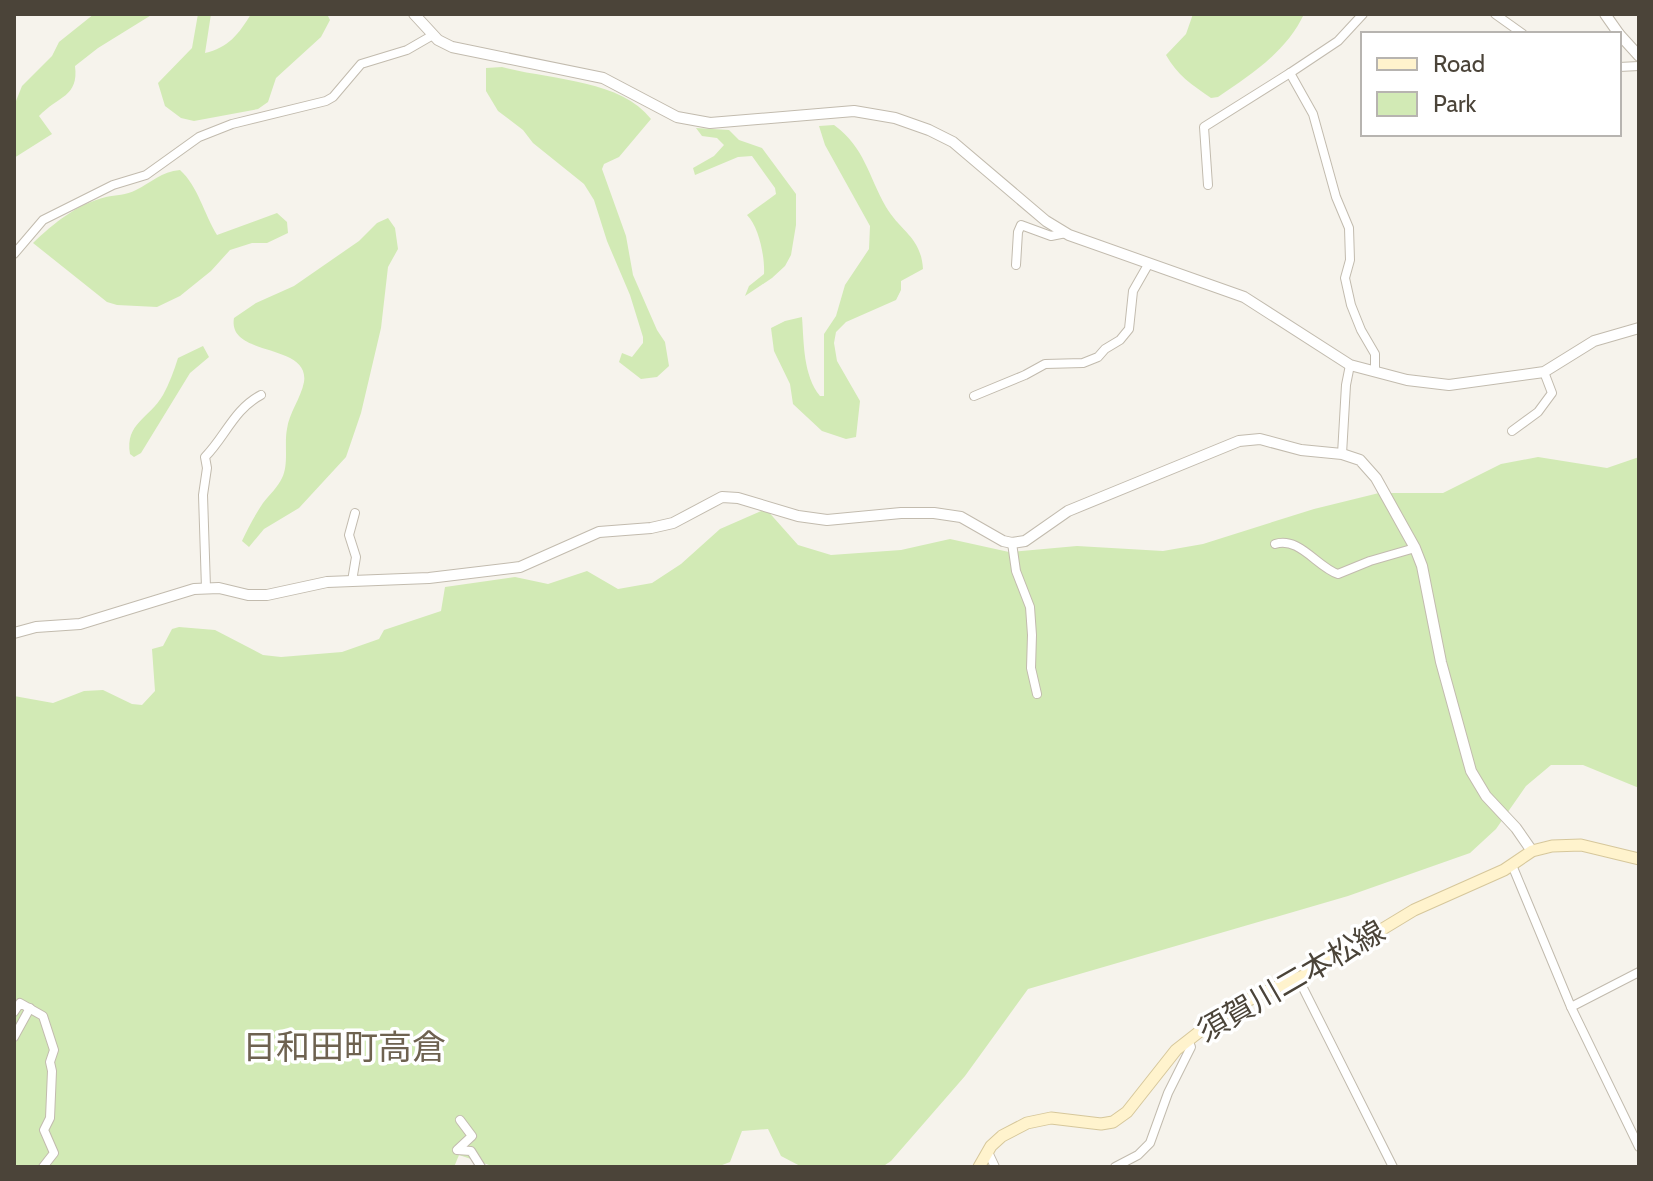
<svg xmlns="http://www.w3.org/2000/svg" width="1653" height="1181" viewBox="0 0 1653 1181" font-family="Cabin,'Noto Sans JP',sans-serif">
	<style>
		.green { fill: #d2eab5 }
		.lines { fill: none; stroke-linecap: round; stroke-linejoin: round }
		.minor-casing { stroke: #c2bbae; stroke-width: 10 }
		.tertiary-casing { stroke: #c2bbae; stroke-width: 12 }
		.secondary-casing { stroke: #d6c79b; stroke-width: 13 }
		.minor { stroke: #fff; stroke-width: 8 }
		.tertiary { stroke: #fff; stroke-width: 10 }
		.secondary { stroke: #fff3cd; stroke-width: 11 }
		.labels { text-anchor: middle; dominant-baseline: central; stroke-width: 7; stroke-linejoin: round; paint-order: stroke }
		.street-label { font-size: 30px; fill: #4b4439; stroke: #fff }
		.quarter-label { font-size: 34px; fill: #6e6250; stroke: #fff }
	</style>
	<rect width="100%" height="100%" fill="#f6f3ec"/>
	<!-- green -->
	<g class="green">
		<path d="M94,14H153L98,48L75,66C79,97 58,96 39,116L52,134L14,158V106L22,86L52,56L59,42Z"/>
		<path d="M198,14H211L205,53C228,48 239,34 251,14H327L330,20L321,37L276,78L268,102L258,109L194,121L181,118L165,106L158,83L192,48Z"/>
		<path d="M1193,14H1304C1287,51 1251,75 1218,97L1211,98C1192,85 1177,75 1166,55L1186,34Z"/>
		<path d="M502,67C549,80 620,79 651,119L619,157L604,164L602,169L626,236L633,275L657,330L665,342L669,366L657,377L641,379L619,362L622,353L632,357L643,343V337L630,295L607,241L594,200L584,184L533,143L523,130L498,111L486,91V68Z"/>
		<path d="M834,125C865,148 868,175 886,207C901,232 921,237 923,269L901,281V290L896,300L846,322L836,332L834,343L837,361L860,401L856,437L846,439L822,431L793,404L790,384L774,351L771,328L785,321L802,317C804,343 803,375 820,396H824V334L836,316L845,285L869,249L870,226L825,145L819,126Z"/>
		<path d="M696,128L729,130L739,140L762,148L796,194V225L791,255L785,266L772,278L745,296L749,286L764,274C765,257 759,227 747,215L776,194L775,188L752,156L738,157L695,175L693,168L714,156L724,145L717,138L702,136Z"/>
		<path d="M180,170C198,186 204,214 217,235L277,213L287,222L288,233L267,243H252L230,250L211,271L180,296L157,307L117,305L107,302L33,243C54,223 77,204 106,197C116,195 126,195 136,190C152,182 161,172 180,170Z"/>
		<path d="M388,218L395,228L398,249L388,267L381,328L361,413L346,457L299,508L264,529L249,547L242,541C248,528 255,515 263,503C269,495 278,487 282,478C289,464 284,444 287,429C289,413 301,398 304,382C310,342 227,358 234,318L256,303L294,286L359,241L377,223Z"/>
		<path d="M203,346L209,357L190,373L141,453L134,457L130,454C125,423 149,419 163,395C169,384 174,371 178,358Z"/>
		<path d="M1538,457L1607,468L1639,457V788L1583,765H1551L1526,786L1496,829L1470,853L1348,896L1028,989L965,1076L891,1161L882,1167H802L781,1156L768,1129L742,1131L730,1162L717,1167H495L459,1155L454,1167H14V696L53,703L84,691L103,690L132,704L142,705L155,691L152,649L163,646L172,629L179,627L215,630L263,655L281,657L342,652L379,639L384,630L441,611L445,587L515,577L548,584L587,571L618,589L652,583L681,564L720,529L766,509L798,545L831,555L901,550L950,539L1009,552L1077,546L1163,551L1203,544L1314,509L1379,493H1443L1501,464Z"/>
	</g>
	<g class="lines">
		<!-- minor casing -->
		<g class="minor-casing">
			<g id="minor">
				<path d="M1363,14L1338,41L1290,73L1313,114L1336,197L1349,228L1350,260L1345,278L1351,305L1361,330L1375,354V372"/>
				<path d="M1495,14L1523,34"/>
				<path d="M1619,67L1639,66"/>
				<path d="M1208,185L1204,127L1290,73"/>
				<path d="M14,254L43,220L113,185L146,175L199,137L232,124L326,101L333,97L361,64L407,50L433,35"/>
				<path d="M1016,265L1018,232L1021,225L1051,236L1066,233"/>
				<path d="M974,396L1025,375L1045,364L1083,363L1098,357L1105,349L1120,340L1129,329L1133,291L1149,263"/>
				<path d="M1512,431L1538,412L1552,393L1544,372"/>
				<path d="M1342,454L1346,385L1350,365"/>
				<path d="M1012,543L1016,571L1030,607L1032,635L1031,668L1037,694"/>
				<path d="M1275,544C1299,536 1317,567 1338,574L1370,561L1415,548"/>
				<path d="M352,581L356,557L349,535L355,513"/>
				<path d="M206,588L203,495L207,468L205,457C225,437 234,409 261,395"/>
				<path d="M1512,865L1571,1007L1639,1147"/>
				<path d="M1298,978L1393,1167"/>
				<path d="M1571,1007L1639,972"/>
				<path d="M14,1012L20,1003L43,1016L54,1050L50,1062L52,1071L50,1118L44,1130L54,1153L43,1167"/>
				<path d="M14,1037L30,1008"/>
				<path d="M460,1120L472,1136L457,1150L471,1151L481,1167"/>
				<path d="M988,1152L995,1167"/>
				<path d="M1115,1167L1138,1155L1150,1143L1168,1093L1191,1047L1188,1040"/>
			</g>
		</g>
		<!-- tertiary casing -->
		<g class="tertiary-casing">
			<g id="tertiary">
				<path d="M414,14L438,40L452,47L603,78L677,117L710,123L854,111L895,118L929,130L953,142L1046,221L1069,235L1244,297L1350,365L1407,380L1449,385L1544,372L1594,341L1639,328"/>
				<path d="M1605,14L1619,34"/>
				<path d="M1619,34L1639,56"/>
				<path d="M14,633L36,627L80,624L194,589L219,588L248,595H267L327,582L429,578L520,567L599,532L651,528L673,523L722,497L738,498L798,516L827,520L901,513H934L961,517L1003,541L1012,543L1025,541L1068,511L1239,441L1260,439L1301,450L1342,454L1360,460L1376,478L1415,548L1422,566L1441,662L1471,771L1486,796L1516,828L1532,851"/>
			</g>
		</g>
		<!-- secondary casing -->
		<g class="secondary-casing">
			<path id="secondary" d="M979,1167L991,1146L1002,1136L1027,1123L1051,1118L1101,1124L1113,1122L1127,1112L1176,1050L1217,1018L1258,995L1310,973L1414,910L1504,870L1532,851L1552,846L1581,845L1639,859"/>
		</g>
		<!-- minor -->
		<use href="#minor" class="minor"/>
		<!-- tertiary -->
		<use href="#tertiary" class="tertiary"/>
		<!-- secondary -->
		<use href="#secondary" class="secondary"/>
	</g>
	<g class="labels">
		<!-- street labels -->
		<g class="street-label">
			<text transform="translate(1291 981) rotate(-30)">須賀川二本松線</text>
		</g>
		<!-- quarter labels -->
		<g class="quarter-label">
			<text x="344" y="1047">日和田町高倉</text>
		</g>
	</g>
	<!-- border -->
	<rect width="1653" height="1181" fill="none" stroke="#4b4439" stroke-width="32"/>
	<!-- legend -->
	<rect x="1361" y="32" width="260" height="104" fill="#ffffff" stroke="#b7b4b0" stroke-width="2"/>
	<rect x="1377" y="58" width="40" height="12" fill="#fff3cd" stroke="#b7b4b0" stroke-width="2"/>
	<text x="1433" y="72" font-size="24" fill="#4b4439">Road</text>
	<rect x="1377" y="92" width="40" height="24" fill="#d2eab5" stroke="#b7b4b0" stroke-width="2"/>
	<text x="1433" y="112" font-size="24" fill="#4b4439">Park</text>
</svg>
